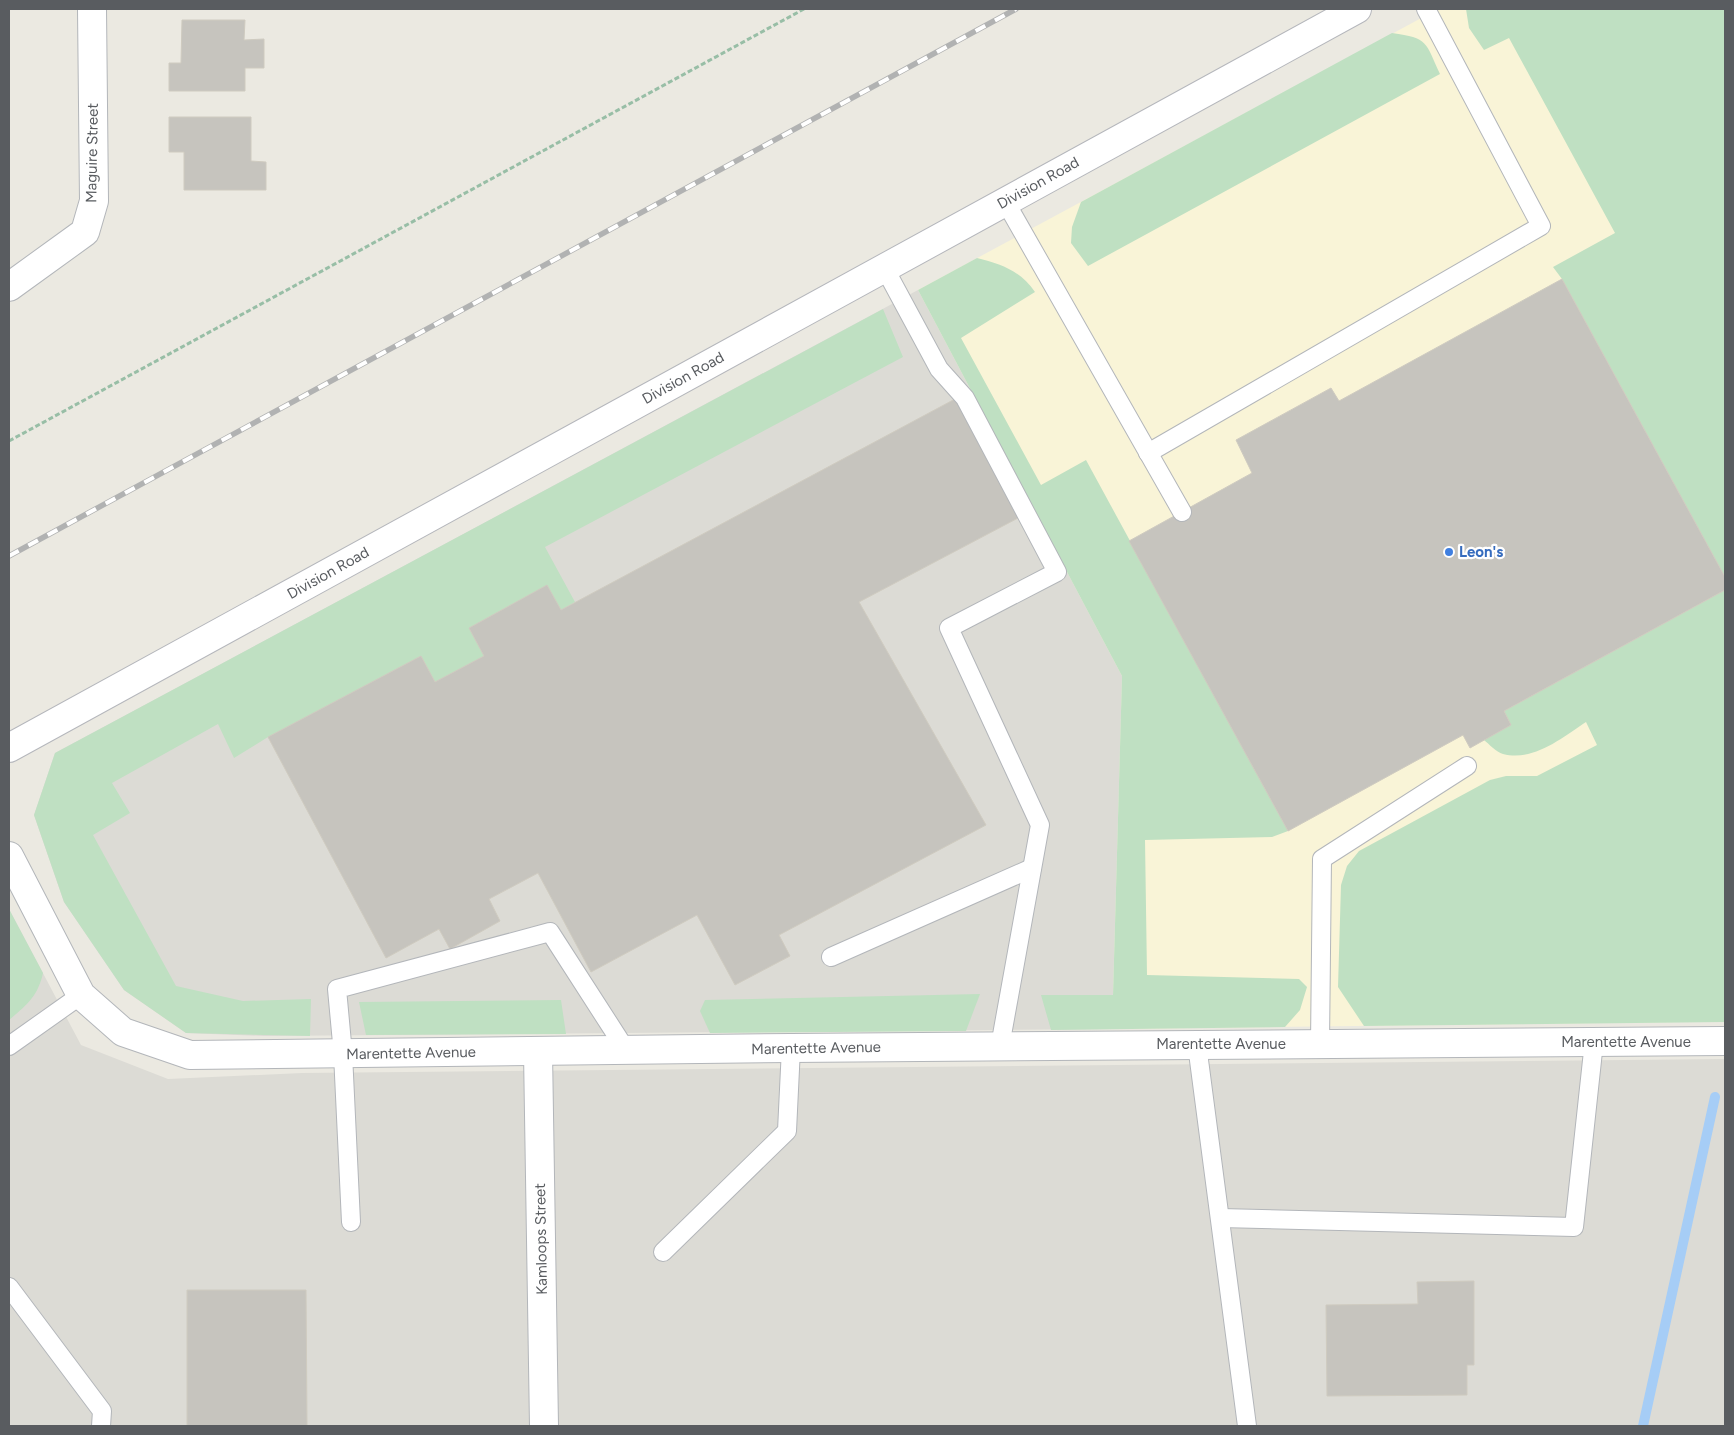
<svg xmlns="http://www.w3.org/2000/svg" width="1734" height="1435" viewBox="0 0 1734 1435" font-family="Figtree,sans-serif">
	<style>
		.commercial { fill: #f9f4d7 }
		.industrial { fill: #dcdbd5 }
		.green { fill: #bfe0c2 }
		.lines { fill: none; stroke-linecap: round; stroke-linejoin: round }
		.stream { stroke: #a6cdf6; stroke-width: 10 }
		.building { fill: #c6c4be; stroke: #cfcbc0 }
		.service-casing { stroke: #b3b6ba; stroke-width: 20 }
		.minor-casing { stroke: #b3b6ba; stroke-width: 30 }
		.tertiary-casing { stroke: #b3b6ba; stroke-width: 30 }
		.secondary-casing { stroke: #b5b7bc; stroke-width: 30 }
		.path { stroke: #98bea6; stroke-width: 3; stroke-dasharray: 5 2.5; stroke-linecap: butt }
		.service { stroke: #fff; stroke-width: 18 }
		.minor { stroke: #fff; stroke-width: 28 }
		.tertiary { stroke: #fff; stroke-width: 28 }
		.secondary { stroke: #fff; stroke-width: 28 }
		.rail-casing { stroke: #b1b2b2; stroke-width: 5.5 }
		.rail { stroke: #fff; stroke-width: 4; stroke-dasharray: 11; stroke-linecap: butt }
		.shop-dot { fill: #3f7fe0; stroke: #fff; stroke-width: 2 }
		.labels { text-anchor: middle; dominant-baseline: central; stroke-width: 4.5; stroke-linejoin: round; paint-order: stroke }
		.street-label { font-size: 15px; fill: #595c60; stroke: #fff }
		.shop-label { font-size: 15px; font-weight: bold; fill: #366cbe; stroke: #fff; text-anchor: start }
	</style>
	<rect width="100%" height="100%" fill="#ebe9e1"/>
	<!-- commercial -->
	<path class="commercial" d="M1438,9H1725V797L1679,1022L1112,1029L1122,676L918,290Z"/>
	<!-- industrial -->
	<g class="industrial">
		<path d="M918,290L1122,676L1112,1029L264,1036L186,1033L124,990L64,902L34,815L55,753Z"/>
		<path d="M9,909L81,1045L168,1079L302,1073L1725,1059V1426H9Z"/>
	</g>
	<!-- green -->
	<g class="green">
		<path d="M1466,9H1725V577L1562,279L1553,267L1615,233L1509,38L1484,50L1469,28Z"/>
		<path d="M1392,33C1429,38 1425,42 1440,74L1088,266L1071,243L1072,227L1081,202Z"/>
		<path d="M977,258C1001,264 1021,271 1035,292L961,338L1041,485L1086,460L1288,831L1272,837L1145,840L1147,975L1299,979L1307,987L1300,1010L1285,1027L1051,1030L1041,995H1113L1122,676L918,290Z"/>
		<path d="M883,309L903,357L545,547L575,602L561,610L547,586L469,628L484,656L435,682L421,656L268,737L234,758L218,724L112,783L130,813L93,835L176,986L243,1001L311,999L310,1036L186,1033L124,990L64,902L34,815L55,753Z"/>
		<path d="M1725,590V1022L1364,1026L1338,987L1341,885L1347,866L1359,851L1490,780L1506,776H1537L1597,745L1586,722C1562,738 1533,762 1503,754C1496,752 1489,744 1484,740L1511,725L1504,711Z"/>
		<path d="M9,909L43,973C38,996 27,1005 9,1020Z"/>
		<path d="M980,994L966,1031L710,1033L700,1011L705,1000Z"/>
		<path d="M561,1000L566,1034L366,1035L359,1002Z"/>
	</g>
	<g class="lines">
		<!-- stream -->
		<path class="stream" d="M1643,1426L1715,1097"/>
	</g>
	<!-- building -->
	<g class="building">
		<path d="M182,20H245L244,40L264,39V68H245V91H169V63H181Z"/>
		<path d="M169,117H251V161L266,162V190H184V152H169Z"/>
		<path d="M1562,279L1725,577V590L1504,711L1511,725L1470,748L1463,735L1288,831L1129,541L1252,473L1236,440L1331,388L1339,401Z"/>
		<path d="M955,399L1020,517L859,602L986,825L779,935L790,956L735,985L697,915L591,972L538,873L489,899L500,921L450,949L439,929L386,958L268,737L421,656L435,682L484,656L469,628L547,585L561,610Z"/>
		<path d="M1474,1281V1365H1467V1395L1327,1396L1326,1305L1418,1304L1417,1282Z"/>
		<path d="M187,1290H306L307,1426H187Z"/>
	</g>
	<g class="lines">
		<!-- service casing -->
		<g class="service-casing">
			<g id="service">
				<path d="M1005,201L1182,512"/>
				<path d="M884,267L939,369L965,398L1057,572L949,628L1040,825L1000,1046"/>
				<path d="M1148,453L1541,226L1426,9"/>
				<path d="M831,957L1032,868"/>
				<path d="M1320,1044L1322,859L1467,766"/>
				<path d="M1197,1045L1247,1426"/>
				<path d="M9,1046L81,995"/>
				<path d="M1220,1218L1574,1227L1594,1042"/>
				<path d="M351,1222L343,1054L337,989L550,932L626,1050"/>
				<path d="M663,1252L787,1131L791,1048"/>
				<path d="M9,1287L102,1411L101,1426"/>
			</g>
		</g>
		<!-- minor casing -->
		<g class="minor-casing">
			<g id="minor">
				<path d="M9,287L85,232L94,201L92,9"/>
				<path d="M538,1052L544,1426"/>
			</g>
		</g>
		<!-- tertiary casing -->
		<g class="tertiary-casing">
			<path id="tertiary" d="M9,856L81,995L123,1032L190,1055L791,1048L1725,1041"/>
		</g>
		<!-- secondary casing -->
		<g class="secondary-casing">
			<path id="secondary" d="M9,748L1357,9"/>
		</g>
		<!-- path -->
		<path class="path" d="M9,441L804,9"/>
		<!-- service -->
		<use href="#service" class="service"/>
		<!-- minor -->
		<use href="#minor" class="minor"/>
		<!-- tertiary -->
		<use href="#tertiary" class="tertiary"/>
		<!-- secondary -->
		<use href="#secondary" class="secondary"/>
		<!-- rail casing -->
		<g class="rail-casing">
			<path id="rail" d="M9,556L1016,9"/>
		</g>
		<!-- rail -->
		<use href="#rail" class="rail"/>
	</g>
	<!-- markers -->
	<circle class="shop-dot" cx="1449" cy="552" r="5"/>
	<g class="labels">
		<!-- street labels -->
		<g class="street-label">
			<text transform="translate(92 153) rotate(-89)">Maguire Street</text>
			<text transform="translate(1038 183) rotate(-29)">Division Road</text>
			<text transform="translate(683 378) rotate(-29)">Division Road</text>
			<text transform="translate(328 573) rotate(-29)">Division Road</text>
			<text x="1626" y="1042">Marentette Avenue</text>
			<text x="1221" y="1044">Marentette Avenue</text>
			<text transform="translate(816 1048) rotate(-1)">Marentette Avenue</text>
			<text transform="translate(411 1053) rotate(-1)">Marentette Avenue</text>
			<text transform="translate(541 1239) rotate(-91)">Kamloops Street</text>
		</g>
		<!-- shop labels -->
		<g class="shop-label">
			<text x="1459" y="552">Leon's</text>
		</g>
	</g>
	<!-- border -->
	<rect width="1734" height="1435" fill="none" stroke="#595c60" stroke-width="20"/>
</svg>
